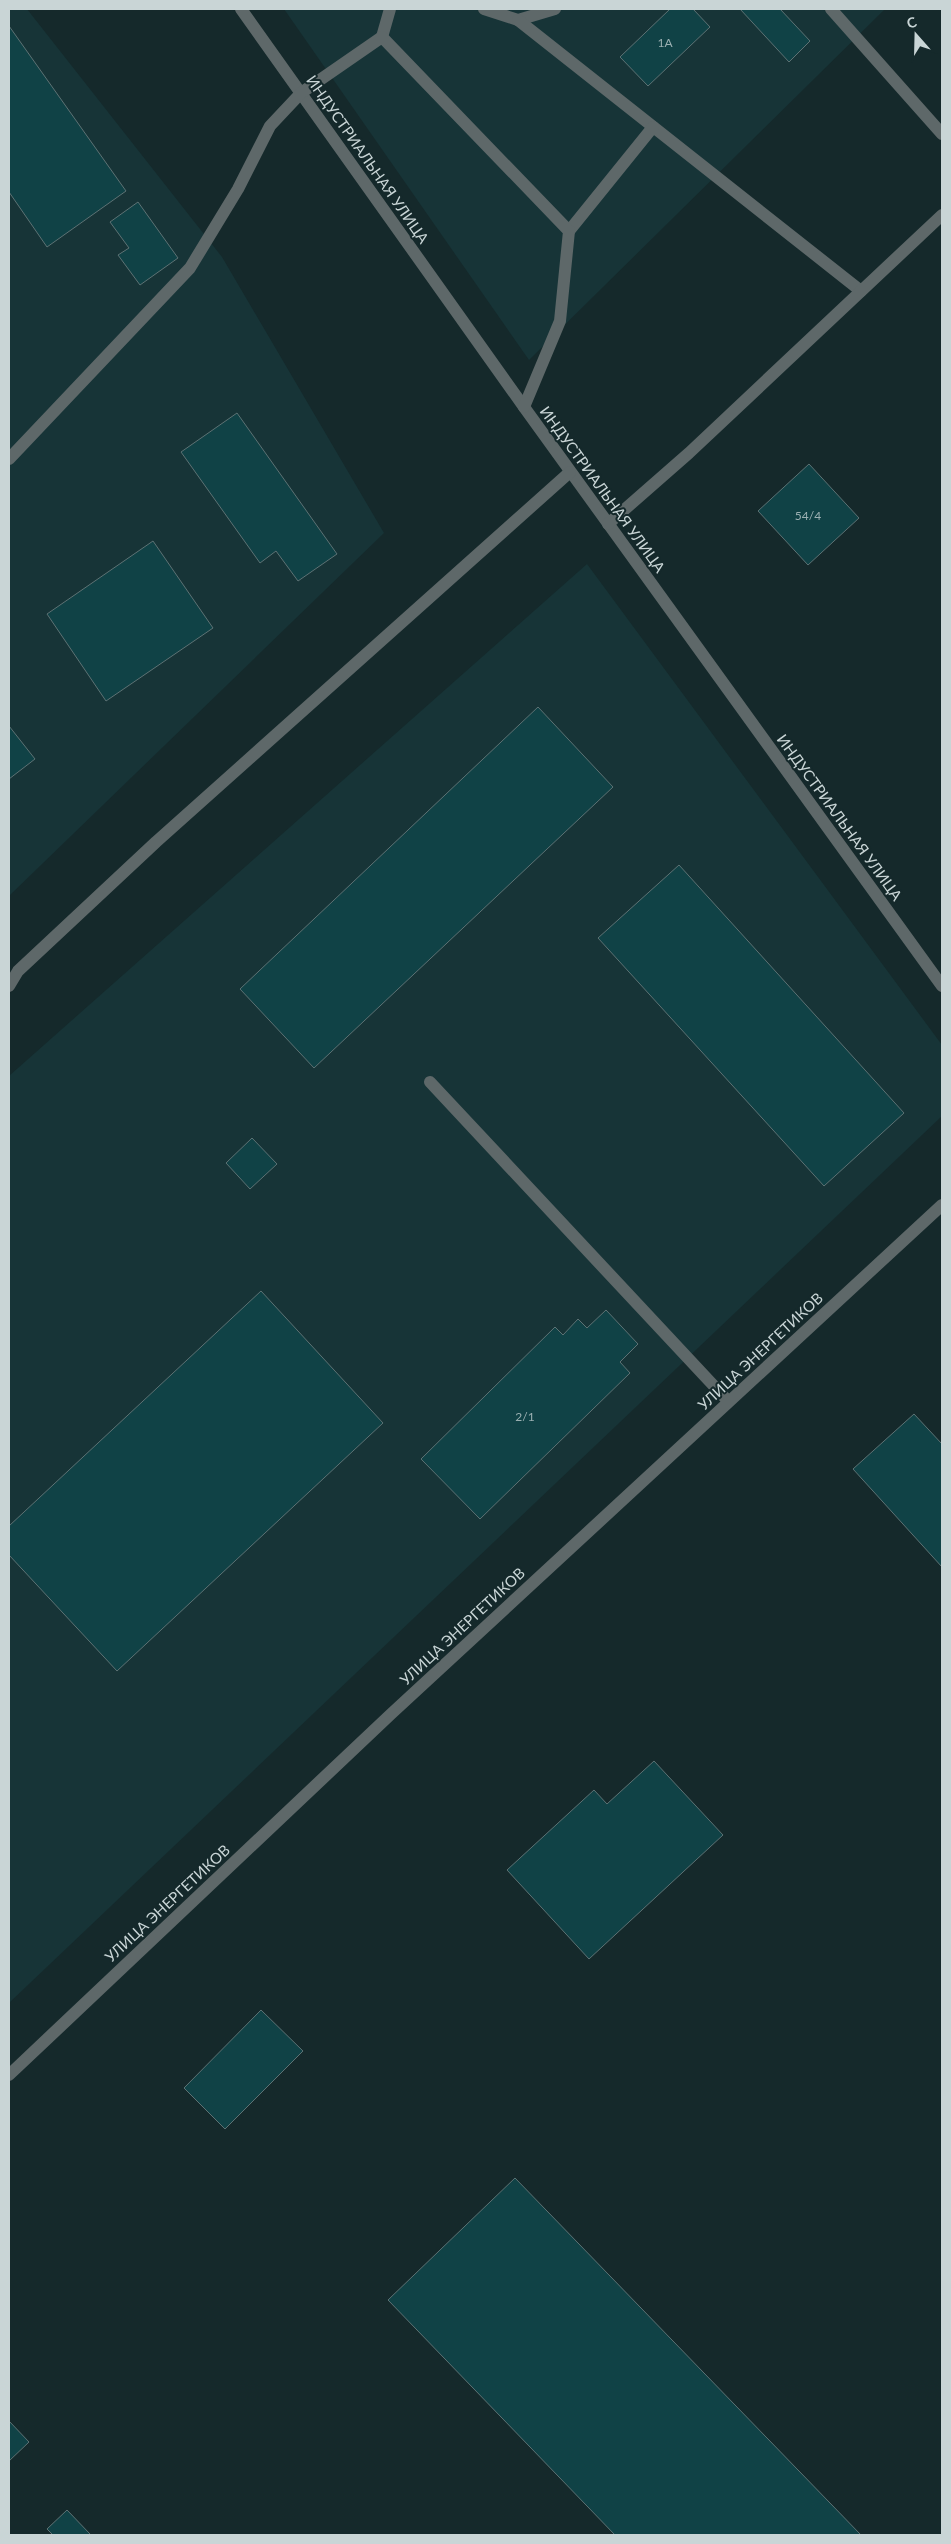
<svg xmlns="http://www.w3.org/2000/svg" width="951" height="2544" viewBox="0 0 951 2544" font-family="Lato,sans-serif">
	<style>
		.built { fill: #173437 }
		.building { fill: #104246; stroke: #5d7274 }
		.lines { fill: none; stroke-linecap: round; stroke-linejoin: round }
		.minor { stroke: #5e6869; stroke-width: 12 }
		.labels { text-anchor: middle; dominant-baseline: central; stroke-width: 4; stroke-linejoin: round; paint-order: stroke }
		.number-label { font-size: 12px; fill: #9bb0b2 }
		.street-label { font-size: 15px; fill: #c9d5d6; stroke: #15292b }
	</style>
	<rect width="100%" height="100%" fill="#15292b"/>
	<!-- built -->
	<g class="built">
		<path d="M9,9H27L222,257L384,533L9,896Z"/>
		<path d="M284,9H885L529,360Z"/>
		<path d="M587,564L942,1045V1116L9,2003V1076Z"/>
	</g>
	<!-- building -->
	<g class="building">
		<path d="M670,9H693L710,27L648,86L620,57Z"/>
		<path d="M740,9H780L810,41L789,62Z"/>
		<path d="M9,26L126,191L47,247L9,192Z"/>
		<path d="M138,202L178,258L140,285L118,255L129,248L110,222Z"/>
		<path d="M237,413L337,554L298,581L276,551L260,563L181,452Z"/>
		<path d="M809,464L859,518L808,565L758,511Z"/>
		<path d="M153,541L213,628L106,701L47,614Z"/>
		<path d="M538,707L613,787L314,1068L240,989Z"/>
		<path d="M9,726L35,759L9,779Z"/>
		<path d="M679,865L904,1113L824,1186L598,938Z"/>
		<path d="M252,1138L277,1164L250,1189L226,1163Z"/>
		<path d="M261,1291L383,1423L117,1671L9,1555V1526Z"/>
		<path d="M606,1310L638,1344L620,1362L630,1373L480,1519L421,1459L555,1327L563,1335L578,1319L587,1328Z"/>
		<path d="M914,1414L942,1444V1567L853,1469Z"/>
		<path d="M654,1761L723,1835L589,1959L507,1870L594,1790L607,1804Z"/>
		<path d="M261,2010L303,2051L225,2129L184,2088Z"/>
		<path d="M515,2178L861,2535H615L388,2300Z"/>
		<path d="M9,2421L29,2442L9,2461Z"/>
		<path d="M67,2510L90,2534L89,2535H53L47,2529Z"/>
	</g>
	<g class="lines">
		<!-- minor -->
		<g class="minor">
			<path d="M241,9L524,407L942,986"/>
			<path d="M484,9L518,20L555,9"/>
			<path d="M831,9L942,134"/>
			<path d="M518,20L861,291"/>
			<path d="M382,37L390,9"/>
			<path d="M569,231L653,127"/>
			<path d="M9,459L190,268L238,189L270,126L301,93L382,37L569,231L560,321L524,407"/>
			<path d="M608,524L689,453L942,215"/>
			<path d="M9,986L18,971L156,842L570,472"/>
			<path d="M430,1082L728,1401"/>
			<path d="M9,2075L391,1714L942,1205"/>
		</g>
	</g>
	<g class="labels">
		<!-- number labels -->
		<g class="number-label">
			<text x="665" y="42">1А</text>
			<text x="808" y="515">54/4</text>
			<text x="525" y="1416">2/1</text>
		</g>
		<!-- street labels -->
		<g class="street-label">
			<text transform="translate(368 159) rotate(55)">ИНДУСТРИАЛЬНАЯ УЛИЦА</text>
			<text transform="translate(603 489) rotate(54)">ИНДУСТРИАЛЬНАЯ УЛИЦА</text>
			<text transform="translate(840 817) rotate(54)">ИНДУСТРИАЛЬНАЯ УЛИЦА</text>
			<text transform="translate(760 1351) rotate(-43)">УЛИЦА ЭНЕРГЕТИКОВ</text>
			<text transform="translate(462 1626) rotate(-43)">УЛИЦА ЭНЕРГЕТИКОВ</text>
			<text transform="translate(167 1903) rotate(-43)">УЛИЦА ЭНЕРГЕТИКОВ</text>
		</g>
	</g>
	<!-- border -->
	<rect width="951" height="2544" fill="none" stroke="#c9d5d6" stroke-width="20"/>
	<!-- north arrow -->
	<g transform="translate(916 35) rotate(340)" stroke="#15292b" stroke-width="4" paint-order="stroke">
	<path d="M0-4L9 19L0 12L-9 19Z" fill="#c9d5d6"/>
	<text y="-8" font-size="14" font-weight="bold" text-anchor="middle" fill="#c9d5d6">С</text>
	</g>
</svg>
